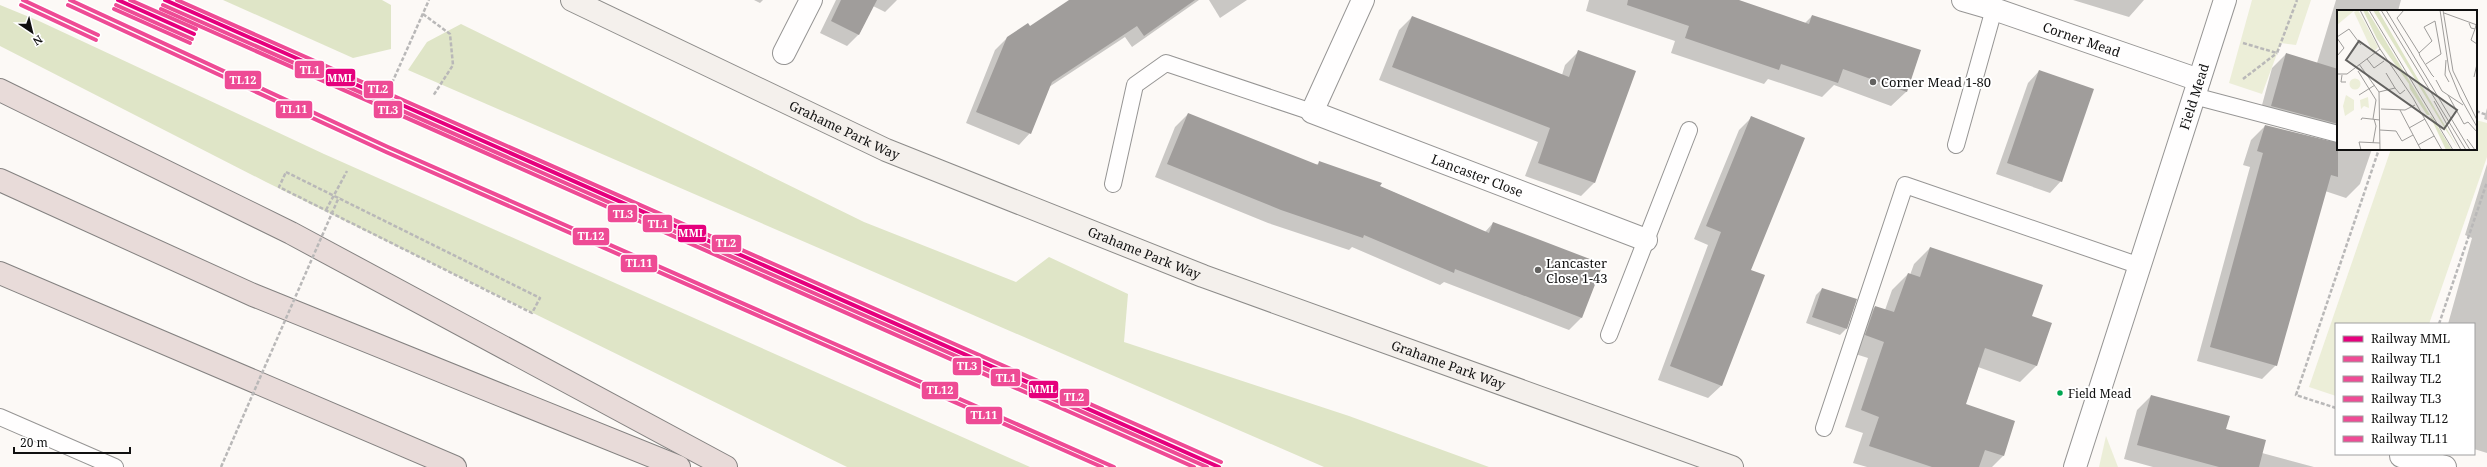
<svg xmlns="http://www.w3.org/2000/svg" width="2487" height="467" viewBox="0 0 2487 467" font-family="'Noto Serif',serif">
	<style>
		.green { fill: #eceed8 }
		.forest { fill: #dfe5c7 }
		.shadow { fill: #0003 }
		.building { fill: #a09d9b }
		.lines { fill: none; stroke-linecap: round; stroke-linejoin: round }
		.lane-casing { stroke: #969594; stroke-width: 18 }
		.street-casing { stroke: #969594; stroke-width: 24 }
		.secondary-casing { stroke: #8d8c8a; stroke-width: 24 }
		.highway-casing { stroke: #848281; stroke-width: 24 }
		.path { stroke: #b9b8b8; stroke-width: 2.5; stroke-dasharray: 4 2; stroke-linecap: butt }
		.lane { stroke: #fffefe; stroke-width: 16 }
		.street { stroke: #fffefe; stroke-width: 22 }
		.secondary { stroke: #f4f0ec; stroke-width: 22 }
		.highway { stroke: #e8dbd9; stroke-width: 22 }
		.path-bridge { stroke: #b9b8b8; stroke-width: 2.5; stroke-dasharray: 4 2; stroke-linecap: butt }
		.rail-1-casing { stroke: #fff; stroke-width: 7 }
		.rail-2-casing { stroke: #fff; stroke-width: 7 }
		.rail-3-casing { stroke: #fff; stroke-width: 7 }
		.rail-4-casing { stroke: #fff; stroke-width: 7 }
		.rail-5-casing { stroke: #fff; stroke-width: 7 }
		.rail-6-casing { stroke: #fff; stroke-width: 7 }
		.rail-1 { stroke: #e5007d; stroke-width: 4 }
		.rail-2 { stroke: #ee4b95; stroke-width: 4 }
		.rail-3 { stroke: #ee4b95; stroke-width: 4 }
		.rail-4 { stroke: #ee4b95; stroke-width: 4 }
		.rail-5 { stroke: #ee4b95; stroke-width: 4 }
		.rail-6 { stroke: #ee4b95; stroke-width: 4 }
		.poi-dot { fill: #636260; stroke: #fff; stroke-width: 1.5 }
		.bus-dot { fill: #00a651; stroke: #fff; stroke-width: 1.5 }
		.labels { text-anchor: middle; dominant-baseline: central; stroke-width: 4; stroke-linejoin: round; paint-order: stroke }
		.bus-label { font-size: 12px; fill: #101010; stroke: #fff; text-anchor: start }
		.street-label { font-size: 13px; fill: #101010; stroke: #fff }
		.poi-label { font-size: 13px; fill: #101010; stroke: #fff; text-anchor: start }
		.inset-road { fill: none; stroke: #9e9c9a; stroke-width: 1 }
		.view { fill: #636260; fill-opacity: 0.15; stroke: #636260; stroke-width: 2 }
		.inset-edge { fill: none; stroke: #101010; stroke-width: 2 }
		.line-badge { stroke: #fff; stroke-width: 1.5 }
		.badge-label { font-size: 11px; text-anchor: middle; font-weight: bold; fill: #fff }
	</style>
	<rect width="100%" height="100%" fill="#fcf9f6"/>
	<!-- green -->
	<g class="green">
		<path d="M2252,0H2311L2296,45L2281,43L2262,94L2229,83Z"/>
		<path d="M2476,120L2487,123V157L2429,324H2336V396L2309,387L2391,149H2476Z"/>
		<path d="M2106,436L2118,467H2099Z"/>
	</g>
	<!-- forest -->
	<g class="forest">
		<path d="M223,0H382L391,5V49L353,58Z"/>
		<path d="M0,5L39,21L324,154L1030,467H847L266,182L0,46Z"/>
		<path d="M461,24L864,222L1016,282L1049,257L1128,294L1124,342L1349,416L1489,467H1324L408,70L427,42Z"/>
	</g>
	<!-- shadow -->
	<g class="shadow">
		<path d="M754,0H763L760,3Z"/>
		<path d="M836,0H897L885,12L873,6L859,34L847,46L820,33Z"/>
		<path d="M1071,0H1199L1132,47L1125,37L1049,87L1030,133L1019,145L966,123L995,50L1007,38L1030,28Z"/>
		<path d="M1209,0H1247L1220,18Z"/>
		<path d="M1589,0H1735L1805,23L1812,16L1919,51L1906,92L1891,106L1834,85L1822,97L1768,79L1764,84L1671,53L1675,41L1586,11Z"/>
		<path d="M2073,0H2144L2129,17Z"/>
		<path d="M2336,0H2401L2398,11H2338V149H2372L2360,184L2346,198L2325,191L2276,365L2262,379L2197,361L2250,167L2243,165L2251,140L2265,126L2331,143L2326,138L2258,120L2272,68L2286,54L2317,63Z"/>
		<path d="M1412,17L1562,75L1565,65L1578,52L1594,183L1581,196L1525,176L1538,142L1379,80L1399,30Z"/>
		<path d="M2039,71L2061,181L2050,193L1996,174L2028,83Z"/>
		<path d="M2487,108V120L2484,119Z"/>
		<path d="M1188,114L1316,165L1319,163L1379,186L1485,232L1493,223L1602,265L1581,318L1569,330L1444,282L1440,285L1352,247L1349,250L1268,223L1155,177L1175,127Z"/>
		<path d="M1752,117L1749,271L1722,385L1708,398L1658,380L1708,245L1694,239L1739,130Z"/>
		<path d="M2487,164V453L2474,449V324H2448L2472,238L2465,235Z"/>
		<path d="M1930,248L2031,317L2037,365L2020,382L1978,367L1965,405L2014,421L2003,456L1992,467H1867L1853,463L1863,433L1845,427L1868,358L1849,352L1859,323L1875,307L1885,310L1892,290L1908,274L1910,275L1914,264Z"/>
		<path d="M1822,289L1846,329L1840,335L1806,323L1816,295Z"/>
		<path d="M2151,396L2225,430L2262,453L2314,467H2153L2124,459L2137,410Z"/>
	</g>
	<!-- building -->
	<g class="building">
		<path d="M841,0H877L859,35L831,21Z"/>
		<path d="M1069,0H1195L1144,36L1137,26L1052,82L1031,134L976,112L1007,37L1028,23L1030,26Z"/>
		<path d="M1628,0H1739L1809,24L1812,15L1921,50L1907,92L1843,69L1838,83L1781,64L1779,70L1685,38L1689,26L1627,5Z"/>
		<path d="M1412,16L1569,77L1578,50L1636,71L1595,183L1538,163L1550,128L1392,67Z"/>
		<path d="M2286,53L2338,69V124L2271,106Z"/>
		<path d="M2039,70L2094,89L2062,182L2007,163Z"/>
		<path d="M1188,113L1318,165L1319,161L1382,183L1380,186L1489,233L1493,222L1603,264L1582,318L1455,269L1454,273L1364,235L1363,238L1281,210L1167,164Z"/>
		<path d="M1751,116L1805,138L1751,270L1765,275L1722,386L1670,366L1721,232L1706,226Z"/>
		<path d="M2265,125L2338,143V177L2331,175L2277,366L2210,347L2263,153L2257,151Z"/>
		<path d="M1930,247L2043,285L2032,316L2052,323L2037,366L1985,348L1966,404L2015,421L2004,456L1985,450L1979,467H1932L1869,446L1879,417L1861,410L1884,342L1865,335L1875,306L1894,312L1908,273L1920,277Z"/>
		<path d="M1822,288L1857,299L1847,329L1812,317Z"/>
		<path d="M2151,395L2230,416L2226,429L2266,440L2259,467H2219L2137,445Z"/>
	</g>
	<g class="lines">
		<!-- lane casing -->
		<g class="lane-casing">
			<g id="lane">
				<path d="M2194,96L2338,134"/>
				<path d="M1956,145L1994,9"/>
				<path d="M1113,184L1135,85L1166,63L1312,112"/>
				<path d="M1609,335L1689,130"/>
				<path d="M0,417L115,467"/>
				<path d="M1824,428L1905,185L2140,266"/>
			</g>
		</g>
		<!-- street casing -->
		<g class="street-casing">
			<g id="street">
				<path id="s1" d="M1363,0L1312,112L1646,240"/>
				<path id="s2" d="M1963,0L1994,9L2199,80"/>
				<path d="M784,53L811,0"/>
				<path d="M2401,454V456L2445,467"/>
				<path id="s3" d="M2075,467L2225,0"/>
			</g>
		</g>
		<!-- secondary casing -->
		<g class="secondary-casing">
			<g id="secondary">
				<path id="s4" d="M572,0L886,150L1203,276L1732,467"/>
			</g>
		</g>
		<!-- highway casing -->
		<g class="highway-casing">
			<g id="highway">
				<path d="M0,90L291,233L726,467"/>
				<path d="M0,180L253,295L679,467"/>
				<path d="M0,273L455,467"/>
			</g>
		</g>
		<!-- path -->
		<g class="path">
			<path d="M423,14L450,34L453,65L433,96"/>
			<path d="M2243,43L2277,53L2297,0"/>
			<path d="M2243,79L2277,53"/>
			<path d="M392,83L429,0"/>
			<path d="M2476,111L2487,115"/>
			<path d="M286,172L540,298L532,313L279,187Z"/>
			<path d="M326,210L347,171"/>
			<path d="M2439,324L2487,182"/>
			<path d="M2336,408L2296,395L2379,149"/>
		</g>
		<!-- lane -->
		<use href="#lane" class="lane"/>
		<!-- street -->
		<use href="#street" class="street"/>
		<!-- secondary -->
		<use href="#secondary" class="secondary"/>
		<!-- highway -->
		<use href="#highway" class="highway"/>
		<!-- path-bridge -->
		<path class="path-bridge" d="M221,467L339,197"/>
		<!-- rail-1 casing -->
		<g class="rail-1-casing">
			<g id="rail-1">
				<path d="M118,0L194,34"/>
				<path d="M165,0L1219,467"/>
			</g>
		</g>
		<!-- rail-2 casing -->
		<g class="rail-2-casing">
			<g id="rail-2">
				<path d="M116,5L192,39"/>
				<path d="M163,5L1207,467"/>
			</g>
		</g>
		<!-- rail-3 casing -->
		<g class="rail-3-casing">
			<g id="rail-3">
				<path d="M130,0L196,29"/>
				<path d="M177,0L1221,462"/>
			</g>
		</g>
		<!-- rail-4 casing -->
		<g class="rail-4-casing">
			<g id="rail-4">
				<path d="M114,9L190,43"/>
				<path d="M161,9L1194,467"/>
			</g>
		</g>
		<!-- rail-5 casing -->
		<g class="rail-5-casing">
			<g id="rail-5">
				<path d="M23,0L98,35"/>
				<path d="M70,0L388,147L1114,467"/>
			</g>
		</g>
		<!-- rail-6 casing -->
		<g class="rail-6-casing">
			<g id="rail-6">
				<path d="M21,5L96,40"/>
				<path d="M68,5L386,152L1102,467"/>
			</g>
		</g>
		<!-- rail-1 -->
		<use href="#rail-1" class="rail-1"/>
		<!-- rail-2 -->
		<use href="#rail-2" class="rail-2"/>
		<!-- rail-3 -->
		<use href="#rail-3" class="rail-3"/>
		<!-- rail-4 -->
		<use href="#rail-4" class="rail-4"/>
		<!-- rail-5 -->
		<use href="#rail-5" class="rail-5"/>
		<!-- rail-6 -->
		<use href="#rail-6" class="rail-6"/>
	</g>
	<!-- markers -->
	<g class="poi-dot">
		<circle cx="1873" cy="82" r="4"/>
		<circle cx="1538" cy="270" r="4"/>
	</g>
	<circle class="bus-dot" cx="2060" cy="393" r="3.5"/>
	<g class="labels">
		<!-- bus labels -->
		<g class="bus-label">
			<text x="2068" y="393">Field Mead</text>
		</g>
		<!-- street labels -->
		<g class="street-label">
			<text stroke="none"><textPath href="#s2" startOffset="125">Corner Mead</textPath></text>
			<text stroke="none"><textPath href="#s3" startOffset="389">Field Mead</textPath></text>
			<text stroke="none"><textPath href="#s4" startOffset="302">Grahame Park Way</textPath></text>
			<text stroke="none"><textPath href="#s1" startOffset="300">Lancaster Close</textPath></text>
			<text stroke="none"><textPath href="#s4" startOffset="626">Grahame Park Way</textPath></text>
			<text stroke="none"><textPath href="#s4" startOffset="950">Grahame Park Way</textPath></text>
		</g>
		<!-- poi labels -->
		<g class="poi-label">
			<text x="1881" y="82">Corner Mead 1-80</text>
			<text x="1546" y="263">Lancaster<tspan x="1546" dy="15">Close 1-43</tspan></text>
		</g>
	</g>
	<!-- overview -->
	<g transform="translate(2337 10)">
		<rect width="140" height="140" fill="#fcf9f6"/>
		<path d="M0,0H18L0,15ZM21,0L41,37L36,43L17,2ZM12.5 74a5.5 5.5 0 1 1 11 0a5.5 5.5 0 1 1-11 0ZM9,85L17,90V100L8,106L6,96ZM31,87L32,98L27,96L24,99L23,90Z" fill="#eceed8"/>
		<path d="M26,0H30L93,105H90L73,79L72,74L40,29ZM36,0H41L122,140L107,117ZM93,106L95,107L115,140H109Z" fill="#dfe5c7"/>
		<path class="inset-road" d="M23,0L43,39L76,88L105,140M32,0L116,140M44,0L129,140M49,0L133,140M67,0L60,8L82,43M103,0L112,60L123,87L140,117M106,0L116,61L140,110M107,3L140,15M132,13L134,18L138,19L139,15M138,19L134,30L140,34M0,27L12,19L24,35M0,28L7,38L0,46M30,49L37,58L47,51M109,50L108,65L112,72M22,54L42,82L43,140M89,54L104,44L98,11L87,17L95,31L82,43L83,46L95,65L97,67M21,61L39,90L36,109M0,64H10L43,39M5,65L4,72H9M137,67L140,54M99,70L105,81L126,95M58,78L63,84L68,80M42,82L58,78L49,63M22,85L38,75M111,85L127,114L131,112L140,122M97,91L124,140M44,99L68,100L78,95M63,100L84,140M24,110L25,108L43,110M72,118L88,109M43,120L59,121L65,131L76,125M130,129L138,140M36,133L39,116L37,109M81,135L97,126M24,140L22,132L43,133"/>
		<path class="view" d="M22,31L120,100L107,119L9,50Z"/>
		<rect width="140" height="140" class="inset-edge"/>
	</g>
	<g class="line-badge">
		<rect x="294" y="60" width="31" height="19" rx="4" fill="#ee4b95"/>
		<rect x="325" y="68" width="31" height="19" rx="4" fill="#e5007d"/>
		<rect x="224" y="70" width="38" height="20" rx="4" fill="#ee4b95"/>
		<rect x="363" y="80" width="31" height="19" rx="4" fill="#ee4b95"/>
		<rect x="275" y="100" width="38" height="19" rx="4" fill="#ee4b95"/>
		<rect x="373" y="100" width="30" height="19" rx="4" fill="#ee4b95"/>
		<rect x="607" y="204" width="31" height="19" rx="4" fill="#ee4b95"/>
		<rect x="642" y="214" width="31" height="19" rx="4" fill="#ee4b95"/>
		<rect x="677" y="224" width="30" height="19" rx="4" fill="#e5007d"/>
		<rect x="572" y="227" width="38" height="19" rx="4" fill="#ee4b95"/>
		<rect x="711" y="234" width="31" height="19" rx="4" fill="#ee4b95"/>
		<rect x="620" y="254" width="38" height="19" rx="4" fill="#ee4b95"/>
		<rect x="952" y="357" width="30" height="19" rx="4" fill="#ee4b95"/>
		<rect x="990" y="368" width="31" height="19" rx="4" fill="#ee4b95"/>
		<rect x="1028" y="380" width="31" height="19" rx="4" fill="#e5007d"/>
		<rect x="921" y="381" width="38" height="19" rx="4" fill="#ee4b95"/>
		<rect x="1059" y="388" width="31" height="19" rx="4" fill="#ee4b95"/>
		<rect x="965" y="406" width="38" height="19" rx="4" fill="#ee4b95"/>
	</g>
	<g class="badge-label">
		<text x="310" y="74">TL1</text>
		<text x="341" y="82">MML</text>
		<text x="243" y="84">TL12</text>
		<text x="378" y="93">TL2</text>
		<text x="294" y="113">TL11</text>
		<text x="388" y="114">TL3</text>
		<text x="623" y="218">TL3</text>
		<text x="658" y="228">TL1</text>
		<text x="692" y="237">MML</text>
		<text x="591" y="240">TL12</text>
		<text x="726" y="247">TL2</text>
		<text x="639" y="267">TL11</text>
		<text x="967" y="370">TL3</text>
		<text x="1006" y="382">TL1</text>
		<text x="1043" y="393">MML</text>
		<text x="940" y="394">TL12</text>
		<text x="1074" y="401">TL2</text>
		<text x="984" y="419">TL11</text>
	</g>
	<!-- legend -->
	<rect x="2335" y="323" width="140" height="132" fill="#ffffff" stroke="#9f9f9f"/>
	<rect x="2343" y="336" width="20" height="6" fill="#e5007d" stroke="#9f9f9f"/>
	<text x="2371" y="343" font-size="12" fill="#101010">Railway MML</text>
	<rect x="2343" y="356" width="20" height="6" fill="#ee4b95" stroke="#9f9f9f"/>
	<text x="2371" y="363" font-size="12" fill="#101010">Railway TL1</text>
	<rect x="2343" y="376" width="20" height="6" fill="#ee4b95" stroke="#9f9f9f"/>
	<text x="2371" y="383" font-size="12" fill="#101010">Railway TL2</text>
	<rect x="2343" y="396" width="20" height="6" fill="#ee4b95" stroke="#9f9f9f"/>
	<text x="2371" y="403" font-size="12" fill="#101010">Railway TL3</text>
	<rect x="2343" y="416" width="20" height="6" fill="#ee4b95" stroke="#9f9f9f"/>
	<text x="2371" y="423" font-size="12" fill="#101010">Railway TL12</text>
	<rect x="2343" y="436" width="20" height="6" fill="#ee4b95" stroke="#9f9f9f"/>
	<text x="2371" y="443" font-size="12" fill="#101010">Railway TL11</text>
	<!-- north arrow -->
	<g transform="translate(32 32) rotate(145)" stroke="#ffffff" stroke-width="3" paint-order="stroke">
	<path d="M0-3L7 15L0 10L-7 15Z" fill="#101010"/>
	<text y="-6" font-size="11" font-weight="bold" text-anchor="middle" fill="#101010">N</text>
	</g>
	<!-- scale -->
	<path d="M14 447v6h116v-6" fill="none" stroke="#101010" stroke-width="2"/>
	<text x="20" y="447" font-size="12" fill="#101010" stroke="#ffffff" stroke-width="3" paint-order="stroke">20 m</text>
</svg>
